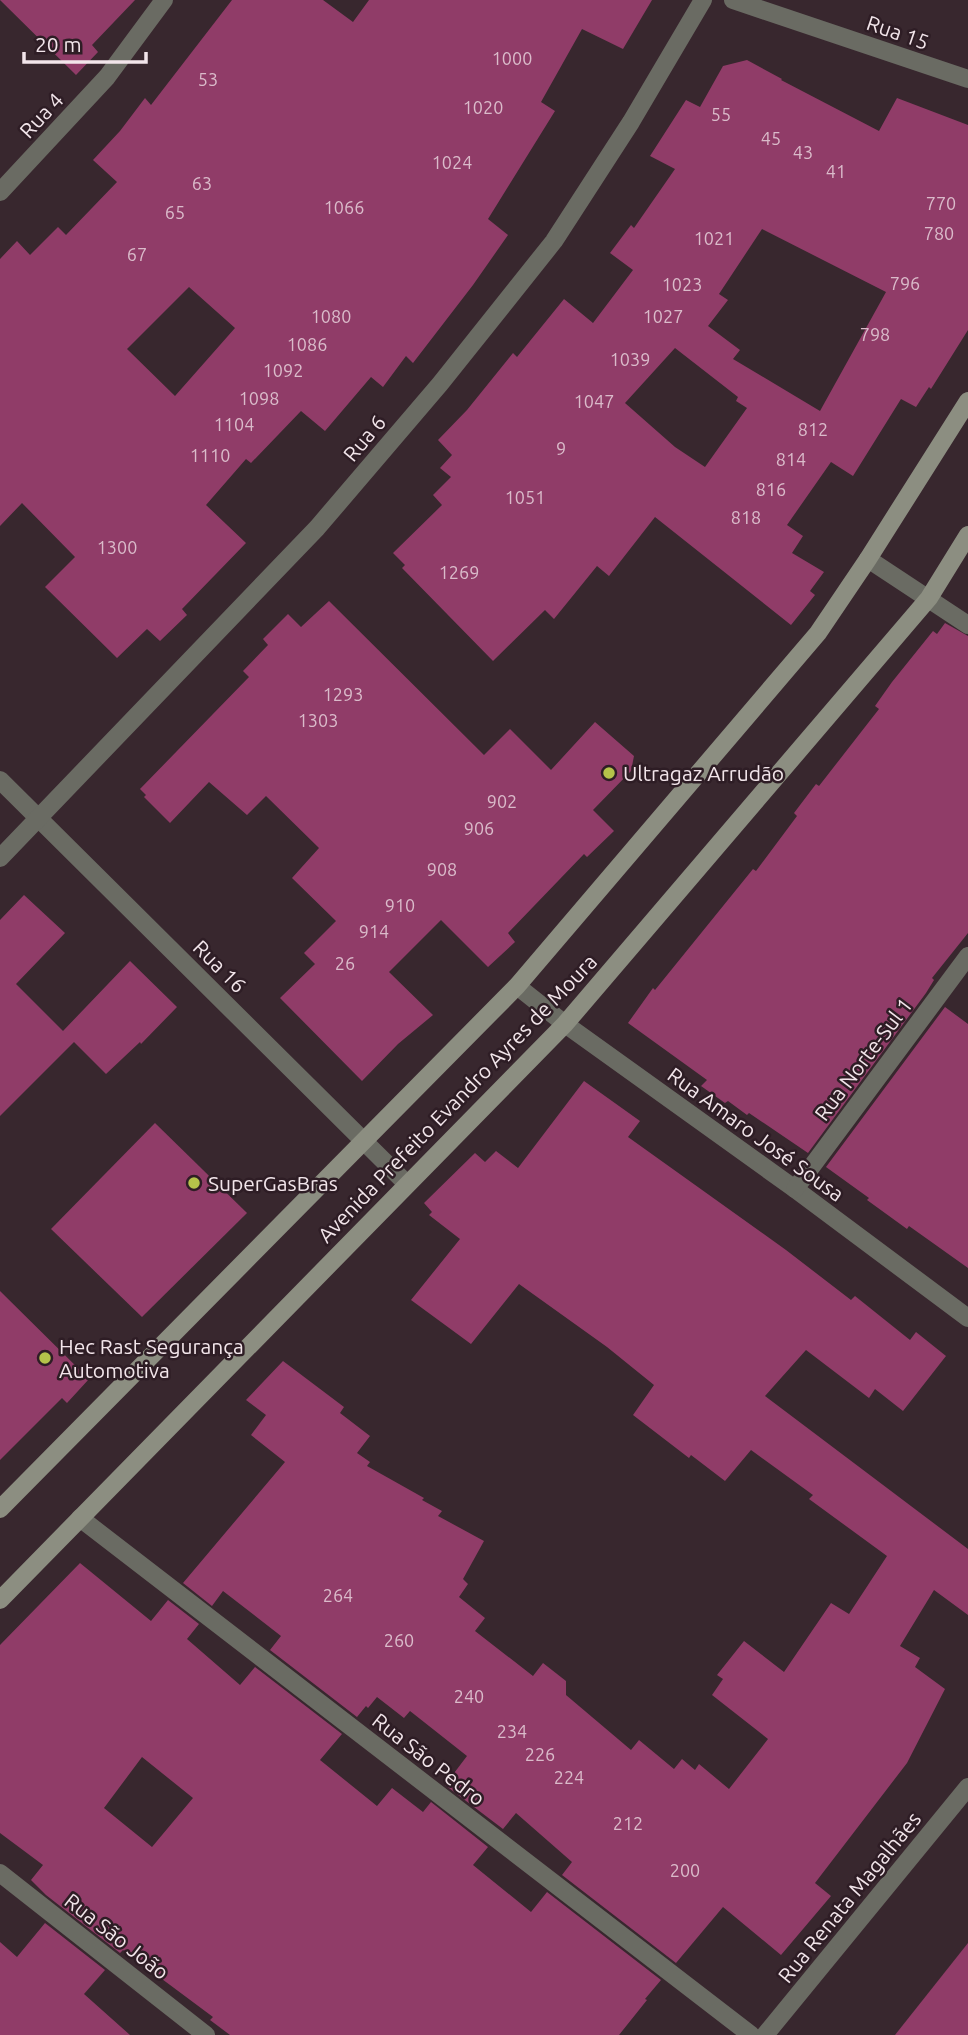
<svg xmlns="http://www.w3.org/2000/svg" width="968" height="2035" viewBox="0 0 968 2035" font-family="Ubuntu,sans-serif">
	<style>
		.building { fill: #903c68; fill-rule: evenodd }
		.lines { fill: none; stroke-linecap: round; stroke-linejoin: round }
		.street { stroke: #6a6b63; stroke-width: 18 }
		.secondary { stroke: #8c8e81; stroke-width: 18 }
		.poi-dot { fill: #b5c24a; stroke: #2e1d25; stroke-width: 2.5 }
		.labels { text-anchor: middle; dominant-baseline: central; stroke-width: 5; stroke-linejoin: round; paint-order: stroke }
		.number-label { font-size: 18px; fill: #dabbca }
		.street-label { font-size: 21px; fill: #f2e5ea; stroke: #2e1d25 }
		.poi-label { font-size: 21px; fill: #f2e5ea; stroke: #2e1d25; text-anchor: start }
	</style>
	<rect width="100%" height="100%" fill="#38272e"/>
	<!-- building -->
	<g class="building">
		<path d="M0,0H135L92,45L98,52L76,75Z"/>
		<path d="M232,0H323L353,22L369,0H652L623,49L582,29L541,102L555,111L488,219L508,235L473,285L413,363L406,356L383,387L371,377L325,431L301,411L251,463L246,459L206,505L246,543L182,609L187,615L160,641L147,629L117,658L45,587L75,557L22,503L0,526V259L17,241L30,255L58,227L66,235L117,182L93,160L120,131L145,98L151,105ZM189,287L235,328L175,396L127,349Z"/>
		<path d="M747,60L782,79L781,80L879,131L897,98L968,125V330L931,389L929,387L916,407L901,399L853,476L831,462L787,525L803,536L792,553L824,572L810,591L815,595L791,625L655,517L609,576L597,566L554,619L545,610L493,661L402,568L405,565L393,553L442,505L433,495L451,477L440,468L452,455L438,440L467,410L513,353L517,357L564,299L593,323L633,270L610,253L631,225L634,228L675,169L650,156L686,100L700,107L723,66ZM762,229L886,292L820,411L733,359L740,350L708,326L728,300L719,294ZM675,348L738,397L736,401L747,408L705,467L675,447L625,403Z"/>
		<path d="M329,601L484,755L510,729L551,770L595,722L634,756L631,771L593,810L614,831L587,857L584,854L508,933L515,942L488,967L441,920L389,972L433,1015L398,1044L362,1081L280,998L315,964L304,953L336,921L292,878L319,848L266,796L247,815L209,782L170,823L144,797L146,795L140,789L249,677L243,671L268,645L263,639L288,614L301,627Z"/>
		<path d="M945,623L968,636V933L932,978L934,980L926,993L808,1153L749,1113L747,1115L728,1101L725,1103L701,1086L707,1080L628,1023L653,988L655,990L753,869L756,871L797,816L794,813L816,784L819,786L879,709L875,706L892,682L933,631L937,634Z"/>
		<path d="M24,895L65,933L16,984L71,1039L63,1031L130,961L177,1007L141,1044L140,1042L106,1074L74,1042L0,1116V920Z"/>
		<path d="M945,1007L968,1024V1268L909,1226L907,1229L867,1200L869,1198L826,1167Z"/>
		<path d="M584,1081L640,1121L628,1137L786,1250L851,1300L855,1296L910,1340L916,1332L946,1356L903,1411L875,1389L869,1398L806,1350L765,1396L968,1549V1615L934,1590L900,1646L920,1658L915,1667L945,1689L907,1763L815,1883L831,1896L781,1955L723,1907L676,1963L562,1875L572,1862L516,1813L503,1829L445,1785L467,1756L410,1711L404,1718L377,1697L368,1708L366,1706L357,1717L270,1650L281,1636L223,1591L212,1606L183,1583L285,1462L251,1435L266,1415L246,1400L283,1361L344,1407L340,1413L370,1436L357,1453L370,1462L367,1466L424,1498L422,1500L442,1511L438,1516L484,1541L463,1579L468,1584L459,1597L485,1618L475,1631L533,1676L543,1663L566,1681V1695L631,1750L639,1740L674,1769L682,1759L695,1770L699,1764L729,1789L768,1739L712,1695L723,1679L717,1675L744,1641L784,1672L831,1603L849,1614L887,1556L809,1499L813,1495L751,1450L725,1481L691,1455L689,1458L633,1415L654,1385L607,1347L519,1284L471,1344L411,1300L460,1239L429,1215L432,1212L424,1203L475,1153L485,1162L496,1151L518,1168Z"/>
		<path d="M155,1123L247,1213L142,1317L51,1229Z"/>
		<path d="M0,1291L89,1379L67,1403L62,1398L0,1460Z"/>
		<path d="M80,1563L151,1621L168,1600L199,1624L187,1639L240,1685L255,1667L342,1734L320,1760L377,1806L392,1788L423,1812L431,1802L488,1847L473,1865L531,1912L547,1892L661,1980L645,1999L647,2000L619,2035H230L210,2020L213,2017L123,1950L120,1953L46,1895L31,1880L43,1865L0,1833V1645ZM142,1757L193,1798L152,1847L104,1808Z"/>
		<path d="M45,1923L105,1970L84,1994L130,2035H0V1942L17,1957Z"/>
		<path d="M968,1943V2035H895Z"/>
	</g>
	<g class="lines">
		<!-- street -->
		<g class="street">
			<path d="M733,0L968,79"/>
			<path d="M0,192L107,77L164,0"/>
			<path d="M868,559L968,625"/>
			<path d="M0,780L407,1184"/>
			<path d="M0,858L317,528L440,384L554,241L631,122L703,0"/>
			<path d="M517,986L565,1024L795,1189L968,1318"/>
			<path d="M795,1189L968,956"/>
			<path d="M80,1518L751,2035"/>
			<path d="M0,1873L206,2035"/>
			<path d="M765,2035L968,1787"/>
		</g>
		<!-- secondary -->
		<g class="secondary">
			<path d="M0,1509L517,986L818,633L868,559L968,401"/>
			<path d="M0,1600L565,1024L929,598L968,535"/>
		</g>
	</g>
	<!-- markers -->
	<g class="poi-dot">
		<circle cx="609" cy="773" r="7"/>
		<circle cx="194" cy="1183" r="7"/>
		<circle cx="45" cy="1358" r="7"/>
	</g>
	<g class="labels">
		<!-- number labels -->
		<g class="number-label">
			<text x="512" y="58">1000</text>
			<text x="208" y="79">53</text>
			<text x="483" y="107">1020</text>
			<text x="721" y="114">55</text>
			<text x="771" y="138">45</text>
			<text x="803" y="152">43</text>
			<text x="452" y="162">1024</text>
			<text x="836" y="171">41</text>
			<text x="202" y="183">63</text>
			<text x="941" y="203">770</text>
			<text x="344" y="207">1066</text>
			<text x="175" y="212">65</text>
			<text x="939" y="233">780</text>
			<text x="714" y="238">1021</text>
			<text x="137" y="254">67</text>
			<text x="905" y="283">796</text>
			<text x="682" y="284">1023</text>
			<text x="331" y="316">1080</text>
			<text x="663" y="316">1027</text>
			<text x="875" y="334">798</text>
			<text x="307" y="344">1086</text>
			<text x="630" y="359">1039</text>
			<text x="283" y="370">1092</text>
			<text x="259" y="398">1098</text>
			<text x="594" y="401">1047</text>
			<text x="234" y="424">1104</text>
			<text x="813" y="429">812</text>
			<text x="561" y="448">9</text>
			<text x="210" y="455">1110</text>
			<text x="791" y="459">814</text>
			<text x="771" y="489">816</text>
			<text x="525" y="497">1051</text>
			<text x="746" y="517">818</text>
			<text x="117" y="547">1300</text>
			<text x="459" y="572">1269</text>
			<text x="343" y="694">1293</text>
			<text x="318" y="720">1303</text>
			<text x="502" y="801">902</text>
			<text x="479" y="828">906</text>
			<text x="442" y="869">908</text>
			<text x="400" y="905">910</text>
			<text x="374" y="931">914</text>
			<text x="345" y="963">26</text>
			<text x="338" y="1595">264</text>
			<text x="399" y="1640">260</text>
			<text x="469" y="1696">240</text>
			<text x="512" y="1731">234</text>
			<text x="540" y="1754">226</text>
			<text x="569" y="1777">224</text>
			<text x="628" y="1823">212</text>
			<text x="685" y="1870">200</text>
		</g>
		<!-- street labels -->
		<g class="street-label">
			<text transform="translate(898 32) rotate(19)">Rua 15</text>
			<text transform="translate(41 115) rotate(-47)">Rua 4</text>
			<text transform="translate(364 438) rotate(-50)">Rua 6</text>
			<text transform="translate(220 966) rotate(45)">Rua 16</text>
			<text transform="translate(863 1059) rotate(-53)">Rua Norte-Sul 1</text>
			<text transform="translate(457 1098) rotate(-46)">Avenida Prefeito Evandro Ayres de Moura</text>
			<text transform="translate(756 1134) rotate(36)">Rua Amaro José Sousa</text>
			<text transform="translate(429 1759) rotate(38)">Rua São Pedro</text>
			<text transform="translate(849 1897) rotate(-51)">Rua Renata Magalhães</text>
			<text transform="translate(117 1936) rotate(38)">Rua São João</text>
		</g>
		<!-- poi labels -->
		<g class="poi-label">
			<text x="623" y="773">Ultragaz Arrudão</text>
			<text x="208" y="1183">SuperGasBras</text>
			<text x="59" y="1346">Hec Rast Segurança<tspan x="59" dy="24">Automotiva</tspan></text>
		</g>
	</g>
	<!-- scale -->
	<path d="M24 52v10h122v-10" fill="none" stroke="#f2e5ea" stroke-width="3.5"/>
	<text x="35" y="52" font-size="21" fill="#f2e5ea" stroke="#2e1d25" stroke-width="5" paint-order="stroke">20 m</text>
</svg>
